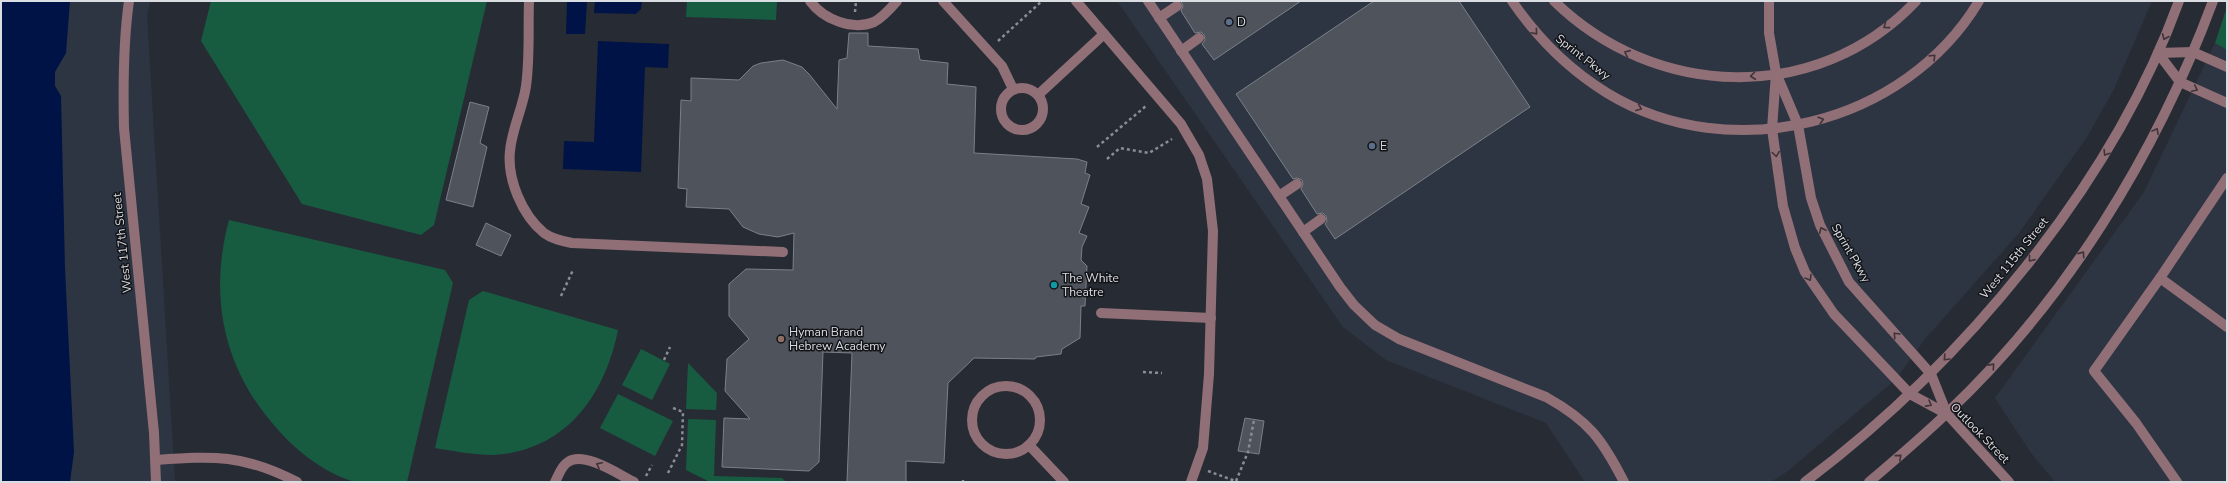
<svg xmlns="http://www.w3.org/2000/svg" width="2228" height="483" viewBox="0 0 2228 483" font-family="'Nunito Sans',sans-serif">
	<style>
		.built { fill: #2e3542 }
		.green { fill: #175c41 }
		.water { fill: #001346 }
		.building { fill: #4e535c; stroke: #7a8089 }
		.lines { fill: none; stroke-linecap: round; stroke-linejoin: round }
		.path { stroke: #898d94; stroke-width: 2.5; stroke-dasharray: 3 3; stroke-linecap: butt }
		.minor { stroke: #916f77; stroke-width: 10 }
		.oneway { stroke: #3e3439 }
		.service-dot { fill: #5c6f8a; stroke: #121418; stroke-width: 1.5 }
		.culture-dot { fill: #0f9aa8; stroke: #121418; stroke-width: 1.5 }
		.education-dot { fill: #8d6e63; stroke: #121418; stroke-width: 1.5 }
		.labels { text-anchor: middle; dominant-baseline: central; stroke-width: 3; stroke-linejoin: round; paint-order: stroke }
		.poi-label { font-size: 12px; fill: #dadde2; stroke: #121418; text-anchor: start }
		.street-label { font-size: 12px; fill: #dadde2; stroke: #121418 }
	</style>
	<rect width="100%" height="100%" fill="#272c34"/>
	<!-- built -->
	<g class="built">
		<path d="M1,1H150L147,16L175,482H1Z"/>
		<path d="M1117,1H2152L2114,89L2087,137L2019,233L1925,339L1896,379L1788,471L1771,482H1585L1546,423L1386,360L1343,327Z"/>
		<path d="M2215,43L2227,50V482H2055L2031,453L1995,398L2144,192Z"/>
	</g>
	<!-- green -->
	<g class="green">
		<path d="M211,1H487L434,225L421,235L302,204L201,41Z"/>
		<path d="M687,1H777L776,20L686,17Z"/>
		<path d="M2227,7V50L2215,43Z"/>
		<path d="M229,220L445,270L453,283L407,482C394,482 363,483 352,481C324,472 299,453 280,432C224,372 208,298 229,220Z"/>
		<path d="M483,291L618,330C605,395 566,451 493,455C473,455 454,451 435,448L469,300Z"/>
		<path d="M641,349L670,364L652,400L622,385Z"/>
		<path d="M688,363L717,393L716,410L686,409Z"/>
		<path d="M618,394L673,421L655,456L600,428Z"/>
		<path d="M688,419L716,420L714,476L782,478L786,482H710L686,470Z"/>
	</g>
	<!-- water -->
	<g class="water">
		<path d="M1,1H70L66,53L55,72V86L61,96L65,268L74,452L70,482H1Z"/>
		<path d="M567,1H587L585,34H566Z"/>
		<path d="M595,1H642L641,9L636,14L594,13Z"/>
		<path d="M598,41L669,44L668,68L645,67L641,172L563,169L564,141L594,142Z"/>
	</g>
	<!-- building -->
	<g class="building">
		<path d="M1181,1H1301L1214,60L1202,44L1205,40L1204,35L1201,32L1195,33L1181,11L1183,6Z"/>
		<path d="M1374,1H1459L1530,107L1335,239L1325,224L1327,221L1326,216L1323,213L1317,214L1301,189L1303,184L1302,180L1297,178L1293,179L1236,94Z"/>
		<path d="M849,33H868V46L918,49L920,60L948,63L947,84L976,87L974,153L1077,159L1087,162L1085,173L1090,175L1081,204L1089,207L1079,233L1087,236L1082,247L1081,260L1087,266L1085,306H1081L1080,338L1062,349L1061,354L1036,357L1035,359L974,358L948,383L944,463L906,461V482H847L852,353L823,352L819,462L809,471L722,467L724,418L750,419L725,391L727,359L749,339L729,316V284L746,269L793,270L794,233L778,237L759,234L743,227L729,209L686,207L687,189L678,188L681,100L691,101V78L739,80L753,66L761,63L783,60L802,67L809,74L837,109L839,60L847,58Z"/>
		<path d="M470,102L489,107L480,143L487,147L473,207L446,200Z"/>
		<path d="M486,223L511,235L501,256L476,245Z"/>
		<path d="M1245,418L1264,421L1259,454L1238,451Z"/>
	</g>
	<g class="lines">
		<!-- path -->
		<g class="path">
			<path d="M855,12L856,1"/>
			<path d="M998,41L1042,1"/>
			<path d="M1097,147L1146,106"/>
			<path d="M1107,159L1120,148L1149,153L1172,139"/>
			<path d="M561,296L573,270"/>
			<path d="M664,360L670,347"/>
			<path d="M1143,372L1162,373"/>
			<path d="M1208,471L1238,482"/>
			<path d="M668,473L682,445L683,412L673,408"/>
			<path d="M646,476L652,465"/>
			<path d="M1236,481L1248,452L1254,420"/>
			<path d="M963,482V480"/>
		</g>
		<!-- minor -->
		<g class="minor">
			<path d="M129,1C123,43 123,85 124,128L154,433L156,482"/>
			<path d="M529,1C528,29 530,58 526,86C523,108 512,128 510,151C507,179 522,215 544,233C552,239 562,241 572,243L783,252"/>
			<path d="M810,1C823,19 852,31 874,22C882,18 891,8 897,1"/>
			<path d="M943,1L1002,66L1013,89"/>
			<path d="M1076,1L1181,124L1199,155L1207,179L1213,231L1209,374L1203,448L1191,482"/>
			<path d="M1148,1L1340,287L1354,305L1375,325L1399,339L1546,397C1589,421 1602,439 1624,482"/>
			<path d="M1512,1C1538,39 1568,69 1607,93C1730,168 1905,125 1979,1"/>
			<path d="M1554,1C1654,99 1817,106 1916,1"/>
			<path d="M1769,1V33L1776,73L1798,125L1811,198L1820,225L1849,282L1931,374L1947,414"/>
			<path d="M1159,18L1177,6"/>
			<path d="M1181,51L1199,38"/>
			<path d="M2158,53L2180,82L2227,103"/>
			<path d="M2158,53L2193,52L2227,67"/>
			<path d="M1776,73L1772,129L1783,206L1795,248L1805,272L1834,314L1910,394L1947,414L2009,482"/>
			<circle cx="1022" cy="109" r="21"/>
			<path d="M1038,95L1104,34"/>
			<path d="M2227,178L2160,278L2227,327"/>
			<path d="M1279,196L1297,184"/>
			<path d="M1303,232L1321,219"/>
			<path d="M2160,278L2094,371L2136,423L2177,482"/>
			<path d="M1101,313L1211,318"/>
			<circle cx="1006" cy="420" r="34"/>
			<path d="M1029,445L1064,482"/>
			<path d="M156,460C214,456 243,454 297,482"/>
			<path d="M555,482C559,475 561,466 568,462C584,451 618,474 634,482"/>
			<path d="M1805,482C1961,365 2112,186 2179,1"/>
			<path d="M1869,482C1895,460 1921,438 1946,414C2066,301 2156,155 2213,1"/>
		</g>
	</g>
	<!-- one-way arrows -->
	<defs><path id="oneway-chevron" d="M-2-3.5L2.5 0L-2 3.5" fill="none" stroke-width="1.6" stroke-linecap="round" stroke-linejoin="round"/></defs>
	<g class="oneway">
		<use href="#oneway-chevron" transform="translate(1886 26) rotate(144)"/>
		<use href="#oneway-chevron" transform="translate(1535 32) rotate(49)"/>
		<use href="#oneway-chevron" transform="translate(2165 37) rotate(113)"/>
		<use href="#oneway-chevron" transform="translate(1627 53) rotate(-156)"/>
		<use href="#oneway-chevron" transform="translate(1933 57) rotate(-44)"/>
		<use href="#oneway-chevron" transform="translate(1753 76) rotate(173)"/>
		<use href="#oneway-chevron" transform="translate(2195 89) rotate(25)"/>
		<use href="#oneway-chevron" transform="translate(1639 108) rotate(22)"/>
		<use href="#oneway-chevron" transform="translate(1821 120) rotate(-16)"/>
		<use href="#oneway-chevron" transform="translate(2156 131) rotate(-62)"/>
		<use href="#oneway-chevron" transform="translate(2106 153) rotate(122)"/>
		<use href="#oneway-chevron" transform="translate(1776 154) rotate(82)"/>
		<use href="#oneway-chevron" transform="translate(1822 230) rotate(-115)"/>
		<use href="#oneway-chevron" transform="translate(2082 254) rotate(-55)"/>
		<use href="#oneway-chevron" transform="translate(2031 259) rotate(129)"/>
		<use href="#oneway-chevron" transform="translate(1809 278) rotate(59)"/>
		<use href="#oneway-chevron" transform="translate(1896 335) rotate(-133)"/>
		<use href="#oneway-chevron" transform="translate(1946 358) rotate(133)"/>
		<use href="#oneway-chevron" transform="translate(1992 366) rotate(-48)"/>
		<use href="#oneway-chevron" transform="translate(1929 404) rotate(29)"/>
		<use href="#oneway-chevron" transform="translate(1899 457) rotate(-40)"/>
		<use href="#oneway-chevron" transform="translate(599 465) rotate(-154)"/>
	</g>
	<!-- markers -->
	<g class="service-dot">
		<circle cx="1229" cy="22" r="4"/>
		<circle cx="1372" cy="146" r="4"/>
	</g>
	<circle class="culture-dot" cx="1054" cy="285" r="4"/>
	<circle class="education-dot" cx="781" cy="339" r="4"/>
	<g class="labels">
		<!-- poi labels -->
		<g class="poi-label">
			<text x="1237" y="22">D</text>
			<text x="1380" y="146">E</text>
			<text x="1062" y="278">The White<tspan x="1062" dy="14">Theatre</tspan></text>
			<text x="789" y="332">Hyman Brand<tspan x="789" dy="14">Hebrew Academy</tspan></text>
		</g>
		<!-- street labels -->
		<g class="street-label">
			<text transform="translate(1583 57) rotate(38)">Sprint Pkwy</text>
			<text transform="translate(122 243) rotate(-96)">West 117th Street</text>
			<text transform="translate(1851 253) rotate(60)">Sprint Pkwy</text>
			<text transform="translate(2014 258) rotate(-51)">West 115th Street</text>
			<text transform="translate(1980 433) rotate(46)">Outlook Street</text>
		</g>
	</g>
	<!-- border -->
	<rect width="2228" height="483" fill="none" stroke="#dadde2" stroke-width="4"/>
</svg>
